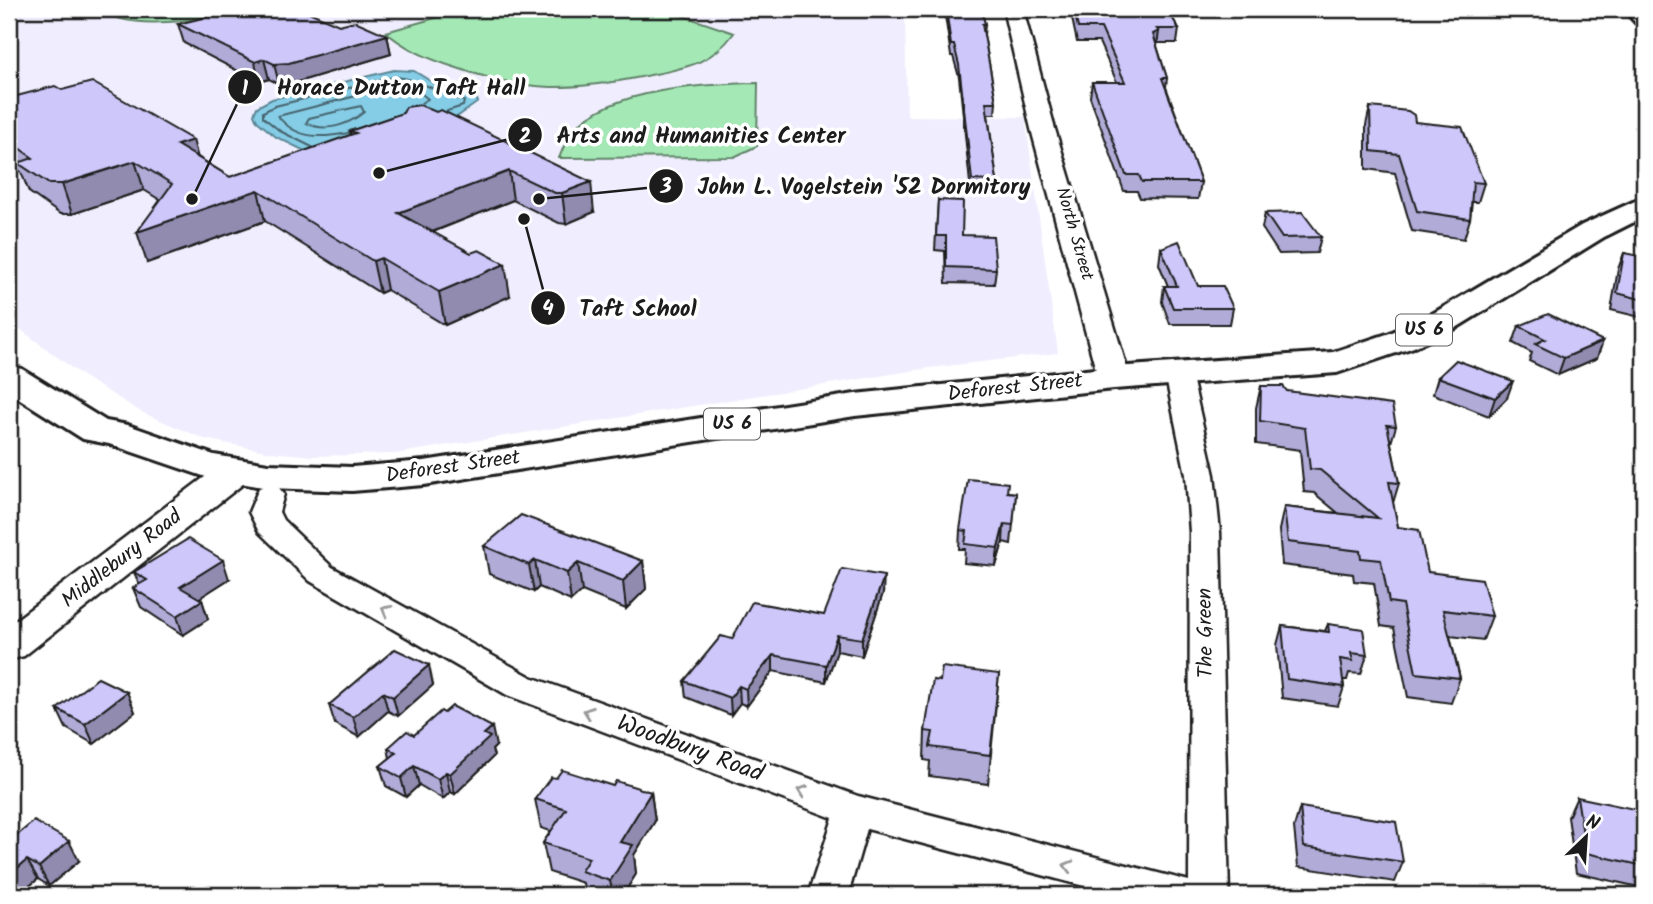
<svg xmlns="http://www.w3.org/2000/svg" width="1653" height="904" viewBox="0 0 1653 904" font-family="Kalam,sans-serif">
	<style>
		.built { fill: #f0eefe }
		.green { fill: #a4e9b5; stroke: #608268; stroke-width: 2 }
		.water { fill: #85cde6; stroke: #5b8695; stroke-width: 2 }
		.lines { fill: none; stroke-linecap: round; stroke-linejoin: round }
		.shore { stroke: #46636d; stroke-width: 2 }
		.minor-casing { stroke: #1c1c1c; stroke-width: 5 }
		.tertiary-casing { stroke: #1c1c1c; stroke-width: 5 }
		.secondary-casing { stroke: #1c1c1c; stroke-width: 6 }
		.primary-casing { stroke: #1c1c1c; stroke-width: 6 }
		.minor { fill: #fff; fill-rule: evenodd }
		.tertiary { fill: #fff; fill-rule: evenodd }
		.secondary { fill: #fff; fill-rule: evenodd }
		.primary { fill: #fff; fill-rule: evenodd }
		.wall { fill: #b0abd7; stroke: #1c1c1c; stroke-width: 2 }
		.shaded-wall { fill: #908baf; stroke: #1c1c1c; stroke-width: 2 }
		.building { fill: #cdc7fa; stroke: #1c1c1c; stroke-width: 2 }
		.oneway { stroke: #999 }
		.labels { text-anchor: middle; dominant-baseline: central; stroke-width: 7; stroke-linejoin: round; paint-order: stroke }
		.far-street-label { font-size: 18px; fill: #1c1c1c; stroke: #fff }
		.shield { fill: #fff; stroke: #606060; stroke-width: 2 }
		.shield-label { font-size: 19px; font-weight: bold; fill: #1c1c1c }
		.street-label { font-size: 21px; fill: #1c1c1c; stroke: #fff }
		.near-street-label { font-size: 24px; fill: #1c1c1c; stroke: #fff }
		.leader { fill: none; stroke: #1c1c1c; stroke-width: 2.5 }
		.callout-dot { fill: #1c1c1c; stroke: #fff; stroke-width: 2.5 }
		.mark-label { font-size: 21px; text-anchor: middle; font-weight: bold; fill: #fff }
		.callout-label { font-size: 23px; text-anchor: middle; font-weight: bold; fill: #1c1c1c; stroke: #fff; stroke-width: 7; stroke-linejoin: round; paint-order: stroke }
	</style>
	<rect width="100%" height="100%" fill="#fff"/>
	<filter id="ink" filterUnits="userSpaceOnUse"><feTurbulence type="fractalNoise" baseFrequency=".0143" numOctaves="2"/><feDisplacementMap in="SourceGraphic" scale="14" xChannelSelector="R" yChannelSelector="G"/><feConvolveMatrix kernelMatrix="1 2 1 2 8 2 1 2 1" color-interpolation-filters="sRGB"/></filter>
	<g filter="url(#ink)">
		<!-- built -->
		<path class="built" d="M9,9H905L907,116L1025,117L1058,353L929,368L394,454L313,456L270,452L204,439L141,412L84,377L9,321Z"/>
		<!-- green -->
		<g class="green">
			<path d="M101,9H271C230,13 131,37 101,9Z"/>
			<path d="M467,9H663L734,33C711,65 683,68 646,76C571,91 530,93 457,68C431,60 406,50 386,32Z"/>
			<path d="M758,83L757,146L734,157L559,158C563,149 567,136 574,129C612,88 706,84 758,83Z"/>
		</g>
		<!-- water -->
		<path class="water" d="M394,70L414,71L442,88L475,95L478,102L454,119L311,154L276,137L257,121L254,114L257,107L272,99Z"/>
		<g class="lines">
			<!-- shore -->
			<g class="shore">
				<path d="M361,106L364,112C348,125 326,133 306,123L309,118Z"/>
				<path d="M349,133C322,138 296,140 278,116L395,86L417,90L428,99L421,103"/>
				<path d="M312,147L280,131L263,117V112L275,106L394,77C419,78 439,94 464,101L463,106L447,111"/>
			</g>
			<!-- minor casing -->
			<g class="minor-casing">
				<path id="minor" d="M1178,365L1187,368L1191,373L1214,475L1220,532L1229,895H1118L867,829L848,895H808L833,818L507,695L310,581L259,532L249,512L259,488L269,485L279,488L284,494L279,512L283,520L332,567L531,677L858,796L1189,881L1190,532L1186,475L1165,373L1169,368Z"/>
			</g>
			<!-- tertiary casing -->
			<g class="tertiary-casing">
				<g id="tertiary">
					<path d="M1003,9H1023L1055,129L1130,378L1125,385L1114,388L1103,385L1098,378L1031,129Z"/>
					<path d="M235,461L248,464L253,472L248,480L24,656L9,660V625L222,464Z"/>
				</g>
			</g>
			<!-- secondary casing -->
			<g class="secondary-casing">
				<path id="secondary" d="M1623,9H1644V25L1636,23Z"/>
			</g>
			<!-- primary casing -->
			<g class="primary-casing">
				<path id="primary" d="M1644,197V217L1604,237L1456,328L1414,347L1337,373L1114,389L855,416L424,485L352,491L268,488L206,477L109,444L83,439L9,392V366L22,369L106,421L128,425L214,455L268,464L352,467L424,461L855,394L1114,367L1333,352L1390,333L1432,314L1582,225Z"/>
			</g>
			<!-- minor -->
			<use href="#minor" class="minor"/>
			<!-- tertiary -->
			<use href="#tertiary" class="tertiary"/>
			<!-- secondary -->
			<use href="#secondary" class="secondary"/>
			<!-- primary -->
			<use href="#primary" class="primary"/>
		</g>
		<!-- wall -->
		<g class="wall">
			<path d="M944,9H981L985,24L984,35L996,102L995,114H988L997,181L996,193H971L959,77L953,56H951Z"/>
			<path d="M1070,9H1167L1179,29L1177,43H1157V46L1167,78L1166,87L1201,182L1198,199L1140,198L1137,191H1124L1090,97L1092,82H1117L1099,42H1077Z"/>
			<path d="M178,24L339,25L387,35L391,54L294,83L279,84L269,79L259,82L184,43Z"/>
			<path d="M62,90L198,157L230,177L351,135L350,131L403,113L420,105L594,212L566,224L559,223L513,200L433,232L510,296L445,325L387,290L380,293L265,221L147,263L160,200L144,190L72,214H60L29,192L21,172L9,163V98Z"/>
			<path d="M1370,107L1415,122L1484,183L1478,202H1472L1470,219L1464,239L1412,231L1395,173L1366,169V125Z"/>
			<path d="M938,200L962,235L996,269L994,284L946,283L945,251L935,250Z"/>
			<path d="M1265,213L1321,237L1317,253L1279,254L1262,228Z"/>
			<path d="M1161,248L1198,286L1233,308L1230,324H1170L1162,302L1164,286H1168L1159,264Z"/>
			<path d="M1624,253L1644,257V318L1611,310L1618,269Z"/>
			<path d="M1519,326L1603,341L1597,358L1558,375L1529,361L1532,353L1513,343Z"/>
			<path d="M1438,377L1507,398L1489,416L1433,394Z"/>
			<path d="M1261,386L1287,391L1396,426L1391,443L1399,483L1393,503L1398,527L1428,572L1492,616L1483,640L1450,636L1460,678L1451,703L1408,697L1394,628L1381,626L1374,583L1354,581L1353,574L1282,565L1279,530L1284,507L1338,513L1314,493L1304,492L1300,450L1256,444V408Z"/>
			<path d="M1007,492L1016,493L1011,544L1003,542L996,566L964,563L965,549H959L960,530Z"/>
			<path d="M484,546L643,561L646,589L626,609L582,591L571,601L539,587L534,592L489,574Z"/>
			<path d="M134,572L229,579L199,598L202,600L208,619L183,635L141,607L133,588L139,584Z"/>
			<path d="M883,593L862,656L837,651L826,682L773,671L747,706L740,703L731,715L686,697L684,681L732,639L824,615Z"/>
			<path d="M1328,624L1367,655L1361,674L1349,673L1347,680H1343L1344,687L1338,706L1282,698L1277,645L1282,626L1325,631Z"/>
			<path d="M395,649L433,685L398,716L388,711L359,737L335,724L329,705Z"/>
			<path d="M999,674L988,784L929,776L930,761L924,760L925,731L940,681Z"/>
			<path d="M127,692L135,712L94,744L66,728L57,709Z"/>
			<path d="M414,735L496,746L492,750L494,756L455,794L450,792L443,799L419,785L406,797L386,786L380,766L390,758L388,748Z"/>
			<path d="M556,778L651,792L655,821L634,855L636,874L623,895H585L583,883L549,872L543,843L551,831L541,828L535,799Z"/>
			<path d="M1577,797L1644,839V877L1639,887L1576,873L1568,817Z"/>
			<path d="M1300,807L1403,862L1395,882L1298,867L1294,827Z"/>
			<path d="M9,842L79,861L49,886L38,879L18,895H12L9,893Z"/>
		</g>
		<!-- shaded-wall -->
		<g class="shaded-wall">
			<path d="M1159,31L1157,46L1153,34Z"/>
			<path d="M387,35L391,54L294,83L279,84L274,64Z"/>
			<path d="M264,59L269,79L259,82L255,62Z"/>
			<path d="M193,140L201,169L177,145Z"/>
			<path d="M135,161L144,190L72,214L62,184Z"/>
			<path d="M509,171L513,200L404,243L398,213Z"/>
			<path d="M591,182L594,212L566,224L562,193Z"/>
			<path d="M258,190L265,221L147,263L137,232Z"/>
			<path d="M381,258L387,290L380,293L373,261Z"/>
			<path d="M505,264L510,296L445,325L439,292Z"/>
			<path d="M1603,341L1597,358L1558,375L1564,358Z"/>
			<path d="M1513,381L1507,398L1489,416L1495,398Z"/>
			<path d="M1004,524L1003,542L996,566L998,548Z"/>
			<path d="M223,560L229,579L187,606L180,587Z"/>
			<path d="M535,560L539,587L534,592L529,565Z"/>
			<path d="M643,561L646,589L626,609L623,581Z"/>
			<path d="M578,563L582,591L571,601L567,573Z"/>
			<path d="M884,576L883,593L862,656V639Z"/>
			<path d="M202,600L208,619L183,635L177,616Z"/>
			<path d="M837,635V651L826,682V665Z"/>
			<path d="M773,655V671L747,706L746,689Z"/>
			<path d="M429,665L433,685L398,716L393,697Z"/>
			<path d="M739,686L740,703L731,715L730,698Z"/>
			<path d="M127,692L135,712L94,744L85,724Z"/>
			<path d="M383,692L388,711L359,737L353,717Z"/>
			<path d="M492,727L496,746L492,750L494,756L455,794L450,774L484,734Z"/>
			<path d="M414,766L419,785L406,797L401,778Z"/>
			<path d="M446,772L450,792L443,799L438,779Z"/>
			<path d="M651,792L655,821L634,855L636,874L623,895H613L610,881L620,842Z"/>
			<path d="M69,841L79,861L49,886L39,867Z"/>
			<path d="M27,860L38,879L18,895H15L9,885V875Z"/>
		</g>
		<!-- building -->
		<g class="building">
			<path d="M239,9H302L339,25L355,21L387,35L289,63L274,64L264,59L255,62L178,24Z"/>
			<path d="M946,9H981L985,24H982L996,102H986L997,181L972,180L959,65L954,45H951Z"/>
			<path d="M1074,9H1167L1179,29H1157L1159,31L1153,34L1167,78H1162L1201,182H1142L1139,175H1126L1092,82H1125L1101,28H1078Z"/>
			<path d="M92,82L193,140L177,145L230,177L356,133L350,131L403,113L406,107L420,105L436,112L441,110L591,182L562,193H555L509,171L398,213L471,253L479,250L505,264L439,292L381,258L373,261L258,190L137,232L172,184L135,161L62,184H49L18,163L33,158L9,141V98L55,86L62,90Z"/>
			<path d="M1370,107L1408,111L1414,115L1415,122L1462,127L1484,183L1473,182L1470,219L1417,211L1399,154L1371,151Z"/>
			<path d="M938,200L963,201L962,235L993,236L996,269L946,267V236H936Z"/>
			<path d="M1302,212L1321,237L1282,238L1265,213Z"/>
			<path d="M1179,241L1198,286H1223L1233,308H1173L1164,286H1177L1161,248Z"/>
			<path d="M1624,253L1644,257V300L1617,293Z"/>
			<path d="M1548,314L1603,341L1564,358L1535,344L1545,339L1519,326Z"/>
			<path d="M1456,360L1513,381L1495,398L1438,377Z"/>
			<path d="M1261,386H1283L1287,391L1392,405L1396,426L1387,425L1399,483L1389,482L1398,527L1419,530L1428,572L1482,579L1492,616L1443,610L1460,678L1416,673L1402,604L1389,602L1381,560L1361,558L1360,551L1288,542L1284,507L1378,518L1320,470L1310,469L1305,428L1260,421Z"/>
			<path d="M968,479L1008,483L1007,492L1016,493L1013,525L1004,524L998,548L965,544L967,531L960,530Z"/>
			<path d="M521,515L643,561L623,581L578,563L567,573L535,560L529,565L484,546Z"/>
			<path d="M188,539L223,560L180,587L202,600L177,616L133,588L147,580L134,572Z"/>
			<path d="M842,569L884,576L862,639L837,635L826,665L773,655L746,689L739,686L730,698L684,681L721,636L732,639L752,602L824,615Z"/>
			<path d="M1328,624L1363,629L1367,655L1351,653L1353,661L1340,659L1344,687L1287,679L1282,626L1329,632Z"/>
			<path d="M395,649L429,665L393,697L383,692L353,717L329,705Z"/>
			<path d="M942,667L999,674L990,755L930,747L933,732L925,731L933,680L940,681Z"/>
			<path d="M98,678L127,692L85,724L57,709Z"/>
			<path d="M452,706L492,727L484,734L490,737L450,774L446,772L438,779L414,766L401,778L380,766L396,753L388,748L407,731L414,735L441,711L444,713Z"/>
			<path d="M562,770L613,786L616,781L651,792L620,842L633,845L610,881L581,871L589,858L543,843L566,809L535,799L551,777L556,778Z"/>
			<path d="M1577,797L1639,810L1644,839V866L1586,853Z"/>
			<path d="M1300,807L1396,822L1403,862L1304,847Z"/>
			<path d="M34,821L69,841L39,867L27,860L9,875V842Z"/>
		</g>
		<!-- one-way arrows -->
		<defs><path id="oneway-chevron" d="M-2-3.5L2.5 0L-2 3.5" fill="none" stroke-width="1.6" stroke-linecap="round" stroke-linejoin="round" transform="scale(1.75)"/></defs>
		<g class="oneway">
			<use href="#oneway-chevron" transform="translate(386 610) rotate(-150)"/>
			<use href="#oneway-chevron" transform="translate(588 712) rotate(-160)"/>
			<use href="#oneway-chevron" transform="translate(802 791) rotate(-160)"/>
			<use href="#oneway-chevron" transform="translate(1068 866) rotate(-165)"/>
		</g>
	</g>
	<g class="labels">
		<!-- far-street labels -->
		<g class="far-street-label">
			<text transform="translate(1074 234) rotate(74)">North Street</text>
		</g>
		<!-- shield labels -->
		<g class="shield">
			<rect x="1396" y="314.5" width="56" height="31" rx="5"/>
			<rect x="704" y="408.5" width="56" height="31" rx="5"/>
		</g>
		<g class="shield-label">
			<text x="1424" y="330">US 6</text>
			<text x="732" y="424">US 6</text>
		</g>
		<!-- street labels -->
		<g class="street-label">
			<text transform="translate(1015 388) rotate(-6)">Deforest Street</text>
			<text transform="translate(453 467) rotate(-8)">Deforest Street</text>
			<text transform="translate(122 559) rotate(-38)">Middlebury Road</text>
			<text transform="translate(1206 633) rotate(-91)">The Green</text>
		</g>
		<!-- near-street labels -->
		<g class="near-street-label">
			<text transform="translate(690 749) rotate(20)">Woodbury Road</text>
		</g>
	</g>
	<!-- callouts -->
	<path class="leader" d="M192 199L245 87M379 173L525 135M539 199L666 186M524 219L548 308"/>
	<g class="callout-dot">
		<circle cx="192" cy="199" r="7"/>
		<circle cx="379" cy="173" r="7"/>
		<circle cx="539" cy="199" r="7"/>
		<circle cx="524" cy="219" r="7"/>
		<circle cx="245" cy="87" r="18"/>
		<circle cx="525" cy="135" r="18"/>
		<circle cx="666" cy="186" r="18"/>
		<circle cx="548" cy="308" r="18"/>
	</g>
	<g class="mark-label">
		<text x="245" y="95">1</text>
		<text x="525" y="143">2</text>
		<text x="666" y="193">3</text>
		<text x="548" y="315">4</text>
	</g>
	<g class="callout-label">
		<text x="401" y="95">Horace Dutton Taft Hall</text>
		<text x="701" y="143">Arts and Humanities Center</text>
		<text x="864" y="194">John L. Vogelstein '52 Dormitory</text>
		<text x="638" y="316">Taft School</text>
	</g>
	<!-- margin -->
	<rect width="1653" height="904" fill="none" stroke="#fff" stroke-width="35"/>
	<rect x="18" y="18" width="1618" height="869" fill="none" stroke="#1c1c1c" stroke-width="2.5" filter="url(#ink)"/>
	<!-- north arrow -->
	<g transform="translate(1586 837) rotate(25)" stroke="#ffffff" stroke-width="5" paint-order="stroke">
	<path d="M0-5L12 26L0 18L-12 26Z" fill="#1c1c1c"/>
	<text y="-10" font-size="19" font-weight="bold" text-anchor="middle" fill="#1c1c1c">N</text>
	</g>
</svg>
